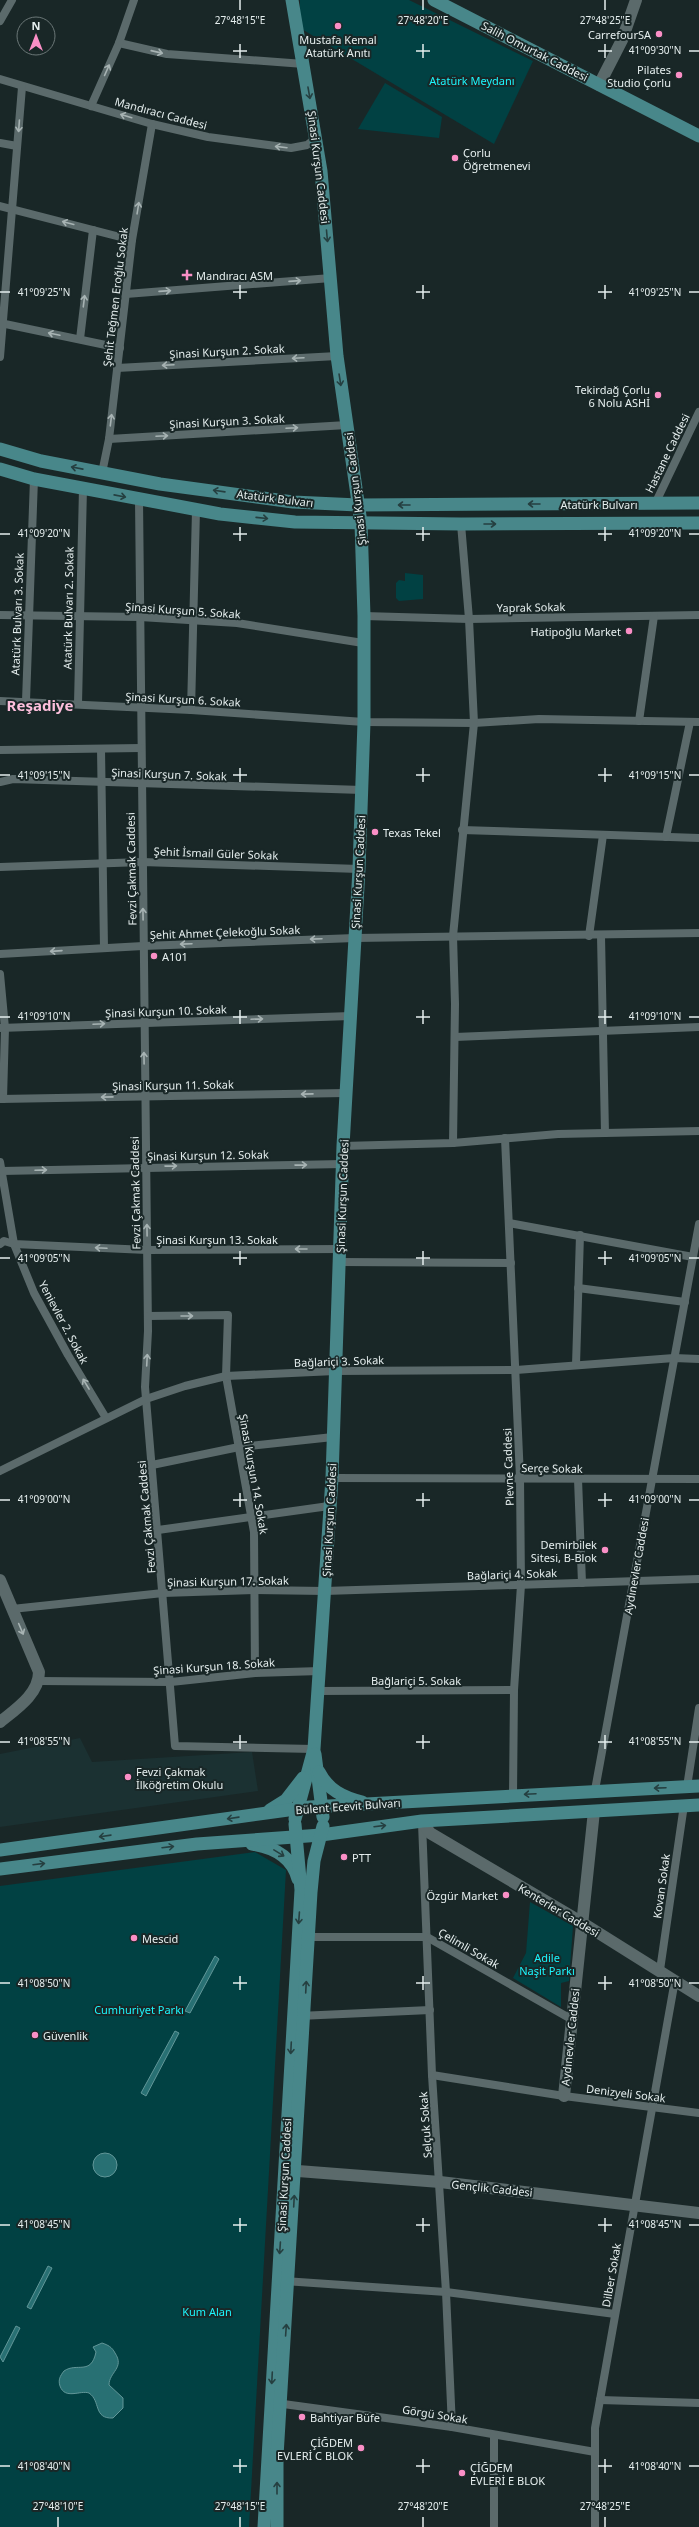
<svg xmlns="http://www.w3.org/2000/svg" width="699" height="2527" viewBox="0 0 699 2527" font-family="'Noto Sans',sans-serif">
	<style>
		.built { fill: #1b3132 }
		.green { fill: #014143 }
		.water { fill: #287073; stroke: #619698 }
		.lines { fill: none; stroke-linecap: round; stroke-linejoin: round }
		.street { stroke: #5b6a6b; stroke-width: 8 }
		.secondary { stroke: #5b6a6b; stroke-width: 12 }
		.primary { stroke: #48878a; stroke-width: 13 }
		.oneway { stroke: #a7b3b3 }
		.oneway2 { stroke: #253f40 }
		.ticks { fill: none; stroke: #e5eeee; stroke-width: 1.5 }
		.poi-dot { fill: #fa8fc6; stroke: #192727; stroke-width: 1.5 }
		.labels { text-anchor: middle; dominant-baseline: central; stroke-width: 4; stroke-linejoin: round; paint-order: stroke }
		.poi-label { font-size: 11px; fill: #e5eeee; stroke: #192727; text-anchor: start }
		.street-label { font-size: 11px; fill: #e5eeee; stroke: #192727 }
		.park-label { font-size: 11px; fill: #1bf6fd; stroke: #192727 }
		.district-label { font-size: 15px; font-weight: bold; fill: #fdbfdc; stroke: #192727 }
		.ticks-label { font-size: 10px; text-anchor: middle; fill: #e5eeee; stroke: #192727; stroke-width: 4; stroke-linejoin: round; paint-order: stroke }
	</style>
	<rect width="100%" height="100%" fill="#192727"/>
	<!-- built -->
	<path class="built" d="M80,1738L92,1762L252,1752L258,1791L0,1827V1754Z"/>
	<!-- green -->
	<g class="green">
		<path d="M300,0H409L533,61L494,144L300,28Z"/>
		<path d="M385,83L442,117L439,138L358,129Z"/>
		<path d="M405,573L423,575V599L399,601L396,598V583L399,580L405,581Z"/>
		<path d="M255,1852L286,1870L249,2527H0V1886Z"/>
		<path d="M530,1902L573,1926L569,1981L561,1983V2007L513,1978L526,1953Z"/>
	</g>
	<!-- water -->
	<g class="water">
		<path d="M215,1956L219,1959L190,2013L185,2011Z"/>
		<path d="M175,2031L179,2033L146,2096L141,2093Z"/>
		<circle cx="105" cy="2165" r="12"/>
		<path d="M48,2266L52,2268L31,2309L27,2307Z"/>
		<path d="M16,2326L20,2328L3,2362L0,2357Z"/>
		<path d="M102,2343C108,2345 112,2347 115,2353C125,2368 109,2372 109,2385L123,2398V2408L113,2418C93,2419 101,2401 89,2393C80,2390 65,2400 60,2386C58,2380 60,2376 64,2371C77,2362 91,2376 96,2352L93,2347Z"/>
	</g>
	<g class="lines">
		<!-- street -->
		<g class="street">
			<path d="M0,21L12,0"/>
			<path d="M119,43L167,54L304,64"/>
			<path d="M0,79L152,124L208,137L291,148L307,145L317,137"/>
			<path d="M91,106L119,43L134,0"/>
			<path d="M0,143L17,146"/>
			<path d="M0,206L132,240"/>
			<path d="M126,294L331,278"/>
			<path d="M0,323L120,348"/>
			<path d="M80,339L93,230"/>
			<path d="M0,357L22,87"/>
			<path d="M117,368L337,356"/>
			<path d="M109,439L347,425"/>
			<path d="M102,473L109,439L132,240L152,124"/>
			<path d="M139,500L148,1331L145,1387L175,1746L314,1749"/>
			<path d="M655,504L699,412"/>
			<path d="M0,615L140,617L237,623L363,643"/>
			<path d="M364,616L469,619L699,615"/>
			<path d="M0,701L191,710L364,722L474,723L539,719L699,722"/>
			<path d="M26,701L34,479"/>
			<path d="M78,704L83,488"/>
			<path d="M191,710L196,510"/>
			<path d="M639,721L654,616"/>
			<path d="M101,749L104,948"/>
			<path d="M0,750L141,748"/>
			<path d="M0,782L13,779L362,790"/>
			<path d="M462,830L699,838"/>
			<path d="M666,837L690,722"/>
			<path d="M0,867L142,862L359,869"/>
			<path d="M589,936L603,835"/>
			<path d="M601,936L605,1133"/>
			<path d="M0,954L143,946L355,938L699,933"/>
			<path d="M0,974L5,1028L3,1099"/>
			<path d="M0,1028L351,1016"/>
			<path d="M455,1037L699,1027"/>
			<path d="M0,1099L346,1093"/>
			<path d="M505,1138L520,1478L521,1585L514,1690L513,1795"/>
			<path d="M453,1143L455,1004L453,936L474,723L469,619L461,524"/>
			<path d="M343,1146L453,1143L558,1134L699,1131"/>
			<path d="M0,1162L14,1244L34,1293L68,1355L106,1418"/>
			<path d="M2,1171L343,1164"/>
			<path d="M509,1223L693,1257"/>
			<path d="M0,1244L4,1241L14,1244L147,1250L340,1249"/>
			<path d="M339,1262L511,1263"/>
			<path d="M578,1288L685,1302"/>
			<path d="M148,1316L228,1315L226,1376L254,1532L255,1673"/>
			<path d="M576,1365L580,1235"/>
			<path d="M152,1465L239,1447L333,1437"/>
			<path d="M0,1471L146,1399L185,1386L226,1376L335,1371L516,1370L674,1358L699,1359"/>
			<path d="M332,1478L699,1479"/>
			<path d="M578,1479L582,1583"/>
			<path d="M158,1530L329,1506"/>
			<path d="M12,1609L163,1593L254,1590L325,1591L699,1579"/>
			<path d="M39,1681L171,1682L255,1673L320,1671"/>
			<path d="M318,1691L514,1690"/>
			<path d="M687,1787L699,1708"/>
			<path d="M595,1790L699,1224"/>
			<path d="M422,1823L432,2075L446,2292L452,2427"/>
			<path d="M305,1937H427L571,2019"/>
			<path d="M660,1970L684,1805"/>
			<path d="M299,2016L430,2010"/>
			<path d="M432,2075L564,2096L699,2113"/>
			<path d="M284,2281L446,2292L615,2314"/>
			<path d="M600,2400L699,2403"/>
			<path d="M276,2403L452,2427L595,2452"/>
			<path d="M494,2527V2435"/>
			<path d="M595,2527V2428L675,1980"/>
		</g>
		<!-- secondary -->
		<g class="secondary">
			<path d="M599,85L622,40L636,0"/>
			<path d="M0,1580L39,1672C39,1694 16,1709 0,1722"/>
			<path d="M422,1821L430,1833L581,1922L699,1996"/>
			<path d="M564,2096L594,1811"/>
			<path d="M285,2170L440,2182L699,2213"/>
		</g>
		<!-- primary -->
		<g class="primary">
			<path d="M292,0L321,171L337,356L361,523L364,616V722L359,869L343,1146L332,1478L314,1749L295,1819"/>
			<path d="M434,0L699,136"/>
			<path d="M0,449L41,461L160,484L293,502L358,505L699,503"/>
			<path d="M0,469L34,479L220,514L295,522L461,524L699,523"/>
			<path d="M315,1754L323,1817"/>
			<path d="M319,1772C328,1790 343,1797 362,1802"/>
			<path d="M270,1810L286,1800L303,1778"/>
			<path d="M252,1844C273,1847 292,1856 298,1879"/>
			<path d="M0,1850L310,1807L699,1786"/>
			<path d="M0,1869L197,1844L321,1835L422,1821L699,1805"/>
			<path d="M264,2527L301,1890L295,1824"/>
			<path d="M277,2527V2456L311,1892L314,1861L323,1826"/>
		</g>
	</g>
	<!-- one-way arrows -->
	<defs><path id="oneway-shaft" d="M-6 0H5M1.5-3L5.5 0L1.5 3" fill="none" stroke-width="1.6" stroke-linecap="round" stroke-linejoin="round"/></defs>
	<g class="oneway">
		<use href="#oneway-shaft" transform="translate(157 52) rotate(13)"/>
		<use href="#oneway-shaft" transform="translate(107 70) rotate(-66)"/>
		<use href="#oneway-shaft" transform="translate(126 116) rotate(-163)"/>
		<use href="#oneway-shaft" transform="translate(19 126) rotate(94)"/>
		<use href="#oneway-shaft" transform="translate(281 147) rotate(-173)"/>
		<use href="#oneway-shaft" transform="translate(138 208) rotate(-81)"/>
		<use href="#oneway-shaft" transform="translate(68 223) rotate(-165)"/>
		<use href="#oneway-shaft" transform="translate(295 281) rotate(-4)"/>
		<use href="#oneway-shaft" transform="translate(165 291) rotate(-4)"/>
		<use href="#oneway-shaft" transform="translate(84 301) rotate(-83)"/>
		<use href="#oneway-shaft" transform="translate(54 334) rotate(-168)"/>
		<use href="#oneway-shaft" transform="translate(298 358) rotate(177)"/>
		<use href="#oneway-shaft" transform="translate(168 365) rotate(177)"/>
		<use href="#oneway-shaft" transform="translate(111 420) rotate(-83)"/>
		<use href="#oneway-shaft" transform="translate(292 428) rotate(-3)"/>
		<use href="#oneway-shaft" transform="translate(162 436) rotate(-3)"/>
		<use href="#oneway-shaft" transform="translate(143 914) rotate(-91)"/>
		<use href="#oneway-shaft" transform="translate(316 939) rotate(178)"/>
		<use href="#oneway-shaft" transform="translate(186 944) rotate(178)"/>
		<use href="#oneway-shaft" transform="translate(56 951) rotate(176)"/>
		<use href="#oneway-shaft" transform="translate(257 1019) rotate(-2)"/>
		<use href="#oneway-shaft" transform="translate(99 1024) rotate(-3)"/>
		<use href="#oneway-shaft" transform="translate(144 1058) rotate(-91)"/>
		<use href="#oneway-shaft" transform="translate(307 1094) rotate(179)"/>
		<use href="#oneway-shaft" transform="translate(107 1097) rotate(179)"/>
		<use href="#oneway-shaft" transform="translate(301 1165) rotate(-1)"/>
		<use href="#oneway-shaft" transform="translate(171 1166) rotate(-1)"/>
		<use href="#oneway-shaft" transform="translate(41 1170) rotate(-2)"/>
		<use href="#oneway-shaft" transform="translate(147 1230) rotate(-91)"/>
		<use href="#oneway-shaft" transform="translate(101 1248) rotate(-177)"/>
		<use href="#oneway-shaft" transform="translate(301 1249) rotate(180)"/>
		<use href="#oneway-shaft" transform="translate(187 1316)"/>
		<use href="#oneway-shaft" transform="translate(147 1360) rotate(-87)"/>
		<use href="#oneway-shaft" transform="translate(86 1384) rotate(-121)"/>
		<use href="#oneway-shaft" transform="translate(21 1629) rotate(67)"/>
	</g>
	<g class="oneway2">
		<use href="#oneway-shaft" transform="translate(309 93) rotate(80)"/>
		<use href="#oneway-shaft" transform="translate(327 236) rotate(85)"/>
		<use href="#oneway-shaft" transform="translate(340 380) rotate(81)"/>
		<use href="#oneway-shaft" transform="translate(77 468) rotate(-169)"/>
		<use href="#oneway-shaft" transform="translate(219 491) rotate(-172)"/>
		<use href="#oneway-shaft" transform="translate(120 496) rotate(11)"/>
		<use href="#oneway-shaft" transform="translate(534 504) rotate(180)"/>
		<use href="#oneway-shaft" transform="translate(404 505) rotate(180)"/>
		<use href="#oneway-shaft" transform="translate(262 518) rotate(6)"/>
		<use href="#oneway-shaft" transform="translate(490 524)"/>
		<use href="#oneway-shaft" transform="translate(660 1788) rotate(178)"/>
		<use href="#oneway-shaft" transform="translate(530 1794) rotate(177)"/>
		<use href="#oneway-shaft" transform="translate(233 1818) rotate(172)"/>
		<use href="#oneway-shaft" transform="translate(380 1826) rotate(-7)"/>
		<use href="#oneway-shaft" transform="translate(105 1836) rotate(172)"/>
		<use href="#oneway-shaft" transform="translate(168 1847) rotate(-7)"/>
		<use href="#oneway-shaft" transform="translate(279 1853) rotate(31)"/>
		<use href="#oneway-shaft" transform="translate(39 1864) rotate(-7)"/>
		<use href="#oneway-shaft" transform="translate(299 1918) rotate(94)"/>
		<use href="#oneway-shaft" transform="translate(306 1987) rotate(-87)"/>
		<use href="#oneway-shaft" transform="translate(291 2048) rotate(93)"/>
		<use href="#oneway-shaft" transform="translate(294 2201) rotate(-87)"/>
		<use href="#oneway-shaft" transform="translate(280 2248) rotate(94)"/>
		<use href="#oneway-shaft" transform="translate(286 2330) rotate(-86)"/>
		<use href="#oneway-shaft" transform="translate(272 2378) rotate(93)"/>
		<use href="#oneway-shaft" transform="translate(277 2488) rotate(-90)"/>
	</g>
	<!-- ticks -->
	<path class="ticks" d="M240,0V10M423,0V10M605,0V10M240,44V58M423,44V58M605,44V58M233,51H247M416,51H430M598,51H612M689,51H699M240,285V299M423,285V299M605,285V299M0,292H10M233,292H247M416,292H430M598,292H612M689,292H699M240,527V541M423,527V541M605,527V541M0,534H10M233,534H247M416,534H430M598,534H612M689,534H699M240,768V782M423,768V782M605,768V782M0,775H10M233,775H247M416,775H430M598,775H612M689,775H699M240,1010V1024M423,1010V1024M605,1010V1024M0,1017H10M233,1017H247M416,1017H430M598,1017H612M689,1017H699M240,1251V1265M423,1251V1265M605,1251V1265M0,1258H10M233,1258H247M416,1258H430M598,1258H612M689,1258H699M240,1493V1507M423,1493V1507M605,1493V1507M0,1500H10M233,1500H247M416,1500H430M598,1500H612M689,1500H699M240,1735V1749M423,1735V1749M605,1735V1749M0,1742H10M233,1742H247M416,1742H430M598,1742H612M689,1742H699M240,1976V1990M423,1976V1990M605,1976V1990M0,1983H10M233,1983H247M416,1983H430M598,1983H612M689,1983H699M240,2218V2232M423,2218V2232M605,2218V2232M0,2225H10M233,2225H247M416,2225H430M598,2225H612M689,2225H699M240,2459V2473M423,2459V2473M605,2459V2473M0,2466H10M233,2466H247M416,2466H430M598,2466H612M689,2466H699M58,2517V2527M240,2517V2527M423,2517V2527M605,2517V2527"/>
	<!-- markers -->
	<g class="poi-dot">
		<circle cx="338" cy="26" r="4"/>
		<circle cx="659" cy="34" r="4"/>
		<circle cx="679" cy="75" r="4"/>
		<circle cx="455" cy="158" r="4"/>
		<path d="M185 269h4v4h4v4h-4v4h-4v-4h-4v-4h4z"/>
		<circle cx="658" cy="395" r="4"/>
		<circle cx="629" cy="631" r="4"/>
		<circle cx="375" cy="832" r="4"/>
		<circle cx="154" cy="956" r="4"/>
		<circle cx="605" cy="1550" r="4"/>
		<circle cx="128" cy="1777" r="4"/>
		<circle cx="344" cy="1857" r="4"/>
		<circle cx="506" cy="1895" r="4"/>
		<circle cx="134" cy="1938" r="4"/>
		<circle cx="35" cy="2035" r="4"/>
		<circle cx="302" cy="2417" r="4"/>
		<circle cx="361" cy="2448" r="4"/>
		<circle cx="462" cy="2473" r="4"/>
	</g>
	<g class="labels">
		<!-- poi labels -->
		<g class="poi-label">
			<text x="651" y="34" text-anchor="end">CarrefourSA</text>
			<text x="338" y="39" text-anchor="middle">Mustafa Kemal<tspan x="338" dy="13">Atatürk Anıtı</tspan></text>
			<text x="671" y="69" text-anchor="end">Pilates<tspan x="671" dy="13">Studio Çorlu</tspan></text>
			<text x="463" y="152">Çorlu<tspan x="463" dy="13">Öğretmenevi</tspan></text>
			<text x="196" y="275">Mandıracı ASM</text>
			<text x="650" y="389" text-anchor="end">Tekirdağ Çorlu<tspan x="650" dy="13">6 Nolu ASHİ</tspan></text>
			<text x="621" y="631" text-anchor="end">Hatipoğlu Market</text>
			<text x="383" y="832">Texas Tekel</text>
			<text x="162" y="956">A101</text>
			<text x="597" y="1544" text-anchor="end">Demirbilek<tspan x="597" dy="13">Sitesi, B-Blok</tspan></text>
			<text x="136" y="1771">Fevzi Çakmak<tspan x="136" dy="13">İlköğretim Okulu</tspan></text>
			<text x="352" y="1857">PTT</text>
			<text x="498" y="1895" text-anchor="end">Özgür Market</text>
			<text x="142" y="1938">Mescid</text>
			<text x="43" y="2035">Güvenlik</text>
			<text x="310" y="2417">Bahtiyar Büfe</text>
			<text x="353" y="2442" text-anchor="end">ÇİĞDEM<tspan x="353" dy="13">EVLERİ C BLOK</tspan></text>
			<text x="470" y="2467">ÇİĞDEM<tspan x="470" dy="13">EVLERİ E BLOK</tspan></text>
		</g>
		<!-- street labels -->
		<g class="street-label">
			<text transform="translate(535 51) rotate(27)">Salih Omurtak Caddesi</text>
			<text transform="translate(161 113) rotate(15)">Mandıracı Caddesi</text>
			<text transform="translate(319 167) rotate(83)">Şinasi Kurşun Caddesi</text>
			<text transform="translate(115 297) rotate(-83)">Şehit Teğmen Eroğlu Sokak</text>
			<text transform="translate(227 351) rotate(-3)">Şinasi Kurşun 2. Sokak</text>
			<text transform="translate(227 421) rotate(-3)">Şinasi Kurşun 3. Sokak</text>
			<text transform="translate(667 453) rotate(-64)">Hastane Caddesi</text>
			<text transform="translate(355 489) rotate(-97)">Şinasi Kurşun Caddesi</text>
			<text transform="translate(275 498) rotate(7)">Atatürk Bulvarı</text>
			<text x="599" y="504">Atatürk Bulvarı</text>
			<text transform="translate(531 607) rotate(-1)">Yaprak Sokak</text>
			<text transform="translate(68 608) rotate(-89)">Atatürk Bulvarı 2. Sokak</text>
			<text transform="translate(183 610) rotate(4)">Şinasi Kurşun 5. Sokak</text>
			<text transform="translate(17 614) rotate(-88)">Atatürk Bulvarı 3. Sokak</text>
			<text transform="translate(183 699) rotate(3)">Şinasi Kurşun 6. Sokak</text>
			<text transform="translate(169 774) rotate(2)">Şinasi Kurşun 7. Sokak</text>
			<text transform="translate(216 853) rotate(2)">Şehit İsmail Güler Sokak</text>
			<text transform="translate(131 869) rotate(-91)">Fevzi Çakmak Caddesi</text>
			<text transform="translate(358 872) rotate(-87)">Şinasi Kurşun Caddesi</text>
			<text transform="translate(225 932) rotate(-2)">Şehit Ahmet Çelekoğlu Sokak</text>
			<text transform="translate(166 1011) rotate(-2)">Şinasi Kurşun 10. Sokak</text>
			<text transform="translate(173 1085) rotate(-1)">Şinasi Kurşun 11. Sokak</text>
			<text transform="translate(208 1155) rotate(-1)">Şinasi Kurşun 12. Sokak</text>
			<text transform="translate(135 1193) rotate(-91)">Fevzi Çakmak Caddesi</text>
			<text transform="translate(342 1196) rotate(-88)">Şinasi Kurşun Caddesi</text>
			<text x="217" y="1239">Şinasi Kurşun 13. Sokak</text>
			<text transform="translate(64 1322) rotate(62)">Yenievler 2. Sokak</text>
			<text transform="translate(339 1361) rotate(-2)">Bağlariçi 3. Sokak</text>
			<text transform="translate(508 1467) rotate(-92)">Plevne Caddesi</text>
			<text transform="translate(552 1468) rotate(1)">Serçe Sokak</text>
			<text transform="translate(254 1474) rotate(80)">Şinasi Kurşun 14. Sokak</text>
			<text transform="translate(146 1517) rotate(-95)">Fevzi Çakmak Caddesi</text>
			<text transform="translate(329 1520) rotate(-87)">Şinasi Kurşun Caddesi</text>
			<text transform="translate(636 1566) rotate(-80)">Aydınevler Caddesi</text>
			<text transform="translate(512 1574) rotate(-2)">Bağlariçi 4. Sokak</text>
			<text transform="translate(228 1581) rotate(-1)">Şinasi Kurşun 17. Sokak</text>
			<text transform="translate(214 1666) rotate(-4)">Şinasi Kurşun 18. Sokak</text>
			<text x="416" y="1680">Bağlariçi 5. Sokak</text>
			<text transform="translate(348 1806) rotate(-4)">Bülent Ecevit Bulvarı</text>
			<text transform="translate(661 1886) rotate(-82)">Kovan Sokak</text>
			<text transform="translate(559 1910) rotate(31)">Kenterler Caddesi</text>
			<text transform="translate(469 1948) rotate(30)">Çelimli Sokak</text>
			<text transform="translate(570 2037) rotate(-84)">Aydınevler Caddesi</text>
			<text transform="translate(626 2093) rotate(7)">Denizyeli Sokak</text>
			<text transform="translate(425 2125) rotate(-94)">Selçuk Sokak</text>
			<text transform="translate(284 2175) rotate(-87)">Şinasi Kurşun Caddesi</text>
			<text transform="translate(492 2188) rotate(6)">Gençlik Caddesi</text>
			<text transform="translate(611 2275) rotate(-80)">Dilber Sokak</text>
			<text transform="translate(435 2414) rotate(9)">Görgü Sokak</text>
		</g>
		<!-- park labels -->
		<g class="park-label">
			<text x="472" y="80">Atatürk Meydanı</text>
			<text x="547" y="1957">Adile<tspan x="547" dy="13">Naşit Parkı</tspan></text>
			<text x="139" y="2009">Cumhuriyet Parkı</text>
			<text x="207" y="2311">Kum Alan</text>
		</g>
		<!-- district labels -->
		<g class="district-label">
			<text x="40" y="705">Reşadiye</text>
		</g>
	</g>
	<g class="ticks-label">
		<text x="240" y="24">27°48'15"E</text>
		<text x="423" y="24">27°48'20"E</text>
		<text x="605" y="24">27°48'25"E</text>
		<text x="655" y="54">41°09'30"N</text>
		<text x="44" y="296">41°09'25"N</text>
		<text x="655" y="296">41°09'25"N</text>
		<text x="44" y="537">41°09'20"N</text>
		<text x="655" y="537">41°09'20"N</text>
		<text x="44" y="779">41°09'15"N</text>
		<text x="655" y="779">41°09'15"N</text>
		<text x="44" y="1020">41°09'10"N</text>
		<text x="655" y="1020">41°09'10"N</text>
		<text x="44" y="1262">41°09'05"N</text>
		<text x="655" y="1262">41°09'05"N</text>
		<text x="44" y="1503">41°09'00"N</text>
		<text x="655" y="1503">41°09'00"N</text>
		<text x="44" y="1745">41°08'55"N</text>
		<text x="655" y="1745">41°08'55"N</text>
		<text x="44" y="1987">41°08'50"N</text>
		<text x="655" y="1987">41°08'50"N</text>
		<text x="44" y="2228">41°08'45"N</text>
		<text x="655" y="2228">41°08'45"N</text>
		<text x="44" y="2470">41°08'40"N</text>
		<text x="655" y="2470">41°08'40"N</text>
		<text x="58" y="2510">27°48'10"E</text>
		<text x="240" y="2510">27°48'15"E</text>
		<text x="423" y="2510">27°48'20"E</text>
		<text x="605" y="2510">27°48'25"E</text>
	</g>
	<!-- north arrow -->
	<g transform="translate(36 36)"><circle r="19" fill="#192727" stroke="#6b7777"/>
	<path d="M0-3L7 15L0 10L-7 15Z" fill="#fa8fc6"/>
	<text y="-6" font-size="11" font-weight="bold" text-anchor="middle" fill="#e5eeee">N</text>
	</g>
</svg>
